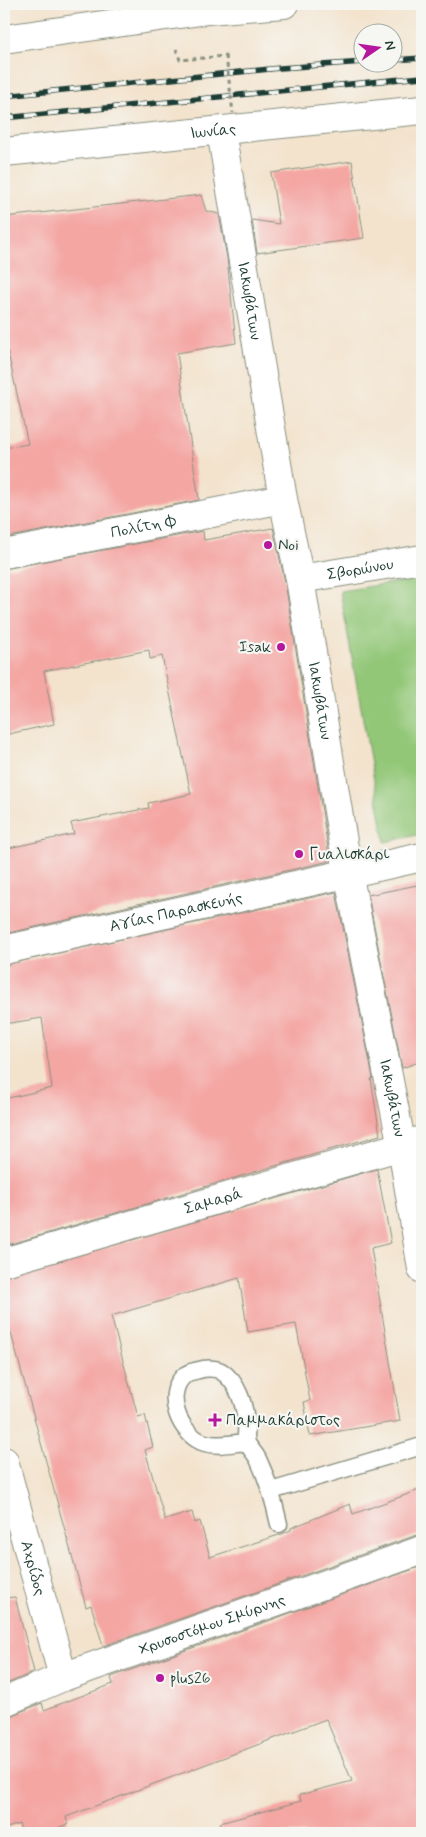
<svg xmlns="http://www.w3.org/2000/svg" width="426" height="1837" viewBox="0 0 426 1837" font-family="Mynerve,sans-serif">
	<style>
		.park { fill: #93c778; stroke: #598256 }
		.building { fill: #f4a6a3 }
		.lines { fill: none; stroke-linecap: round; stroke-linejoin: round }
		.lane-casing { stroke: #899080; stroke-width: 19 }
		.street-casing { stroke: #899080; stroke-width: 30 }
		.secondary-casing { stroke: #899080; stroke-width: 30 }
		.path { stroke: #899080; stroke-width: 3; stroke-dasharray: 4 4; stroke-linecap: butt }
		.lane { stroke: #fff; stroke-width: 16 }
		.street { stroke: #fff; stroke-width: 28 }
		.secondary { stroke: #fff; stroke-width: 28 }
		.rail-casing { stroke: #1f3d34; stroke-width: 5.5 }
		.rail { stroke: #f6f6f2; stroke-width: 4; stroke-dasharray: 11; stroke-linecap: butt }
		.path-bridge { stroke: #899080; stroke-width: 3; stroke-dasharray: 4 4; stroke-linecap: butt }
		.poi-dot { fill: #b5179e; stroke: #f6f6f2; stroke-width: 2 }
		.labels { text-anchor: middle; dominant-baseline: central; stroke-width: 4.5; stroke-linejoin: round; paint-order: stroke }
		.street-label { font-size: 16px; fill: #1f3d34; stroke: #f6f6f2 }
		.poi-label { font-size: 16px; fill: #1f3d34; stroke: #f6f6f2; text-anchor: start }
	</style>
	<rect width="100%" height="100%" fill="#f6f6f2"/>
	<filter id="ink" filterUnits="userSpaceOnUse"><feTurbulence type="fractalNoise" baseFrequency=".02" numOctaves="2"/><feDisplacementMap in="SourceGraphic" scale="10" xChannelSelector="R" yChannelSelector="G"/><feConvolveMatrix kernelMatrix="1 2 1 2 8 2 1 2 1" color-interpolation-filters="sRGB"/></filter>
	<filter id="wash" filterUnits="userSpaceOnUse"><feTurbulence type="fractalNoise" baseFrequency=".0096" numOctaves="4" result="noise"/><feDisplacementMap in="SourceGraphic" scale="20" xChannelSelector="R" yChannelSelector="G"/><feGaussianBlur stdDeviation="1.12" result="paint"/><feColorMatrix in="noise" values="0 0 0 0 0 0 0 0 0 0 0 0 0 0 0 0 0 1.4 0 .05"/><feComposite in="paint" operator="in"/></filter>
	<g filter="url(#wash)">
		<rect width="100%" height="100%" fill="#f3e3cd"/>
		<!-- park -->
		<path class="park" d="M422,578V834L385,842L340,591Z"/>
		<g id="blocks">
			<!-- building -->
			<g class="building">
				<path d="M352,161L364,238L257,253L252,220L279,224L271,173Z"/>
				<path d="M201,195L206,211L219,214L227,258L236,343L177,353L199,500L4,538V448L28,444L4,335V217Z"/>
				<path d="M273,528L285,582L330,861L4,934V849L74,834L71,823L149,808L148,803L191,794L162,656L150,659L149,650L44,671L54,724L4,735V569L203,531L204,540Z"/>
				<path d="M422,884V1061L402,1068L368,895Z"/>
				<path d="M336,892L373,1078L371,1079L380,1135L4,1246V1099L52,1088L42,1018L4,1024V965Z"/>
				<path d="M377,1169L391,1243L371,1248L400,1421L310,1436L304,1402L310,1401L296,1324L248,1332L239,1278L111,1316L138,1417L145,1415L153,1447L145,1450L165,1520L192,1512L195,1523L200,1521L210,1557L282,1534L291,1530V1528L350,1504L353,1514L422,1489V1535H417L103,1646L91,1605L86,1607L4,1308V1277Z"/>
				<path d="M422,1566V1833H221L220,1823L301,1801L299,1795L352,1781L326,1719L66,1817L68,1824L44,1833H22L19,1824L4,1829V1717L10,1716L42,1703L44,1710L113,1684L111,1677Z"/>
				<path d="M15,1597L34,1672L4,1685V1598Z"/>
			</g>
		</g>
	</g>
	<g filter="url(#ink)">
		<use href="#blocks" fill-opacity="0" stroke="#899080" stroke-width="1"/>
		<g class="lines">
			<!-- lane casing -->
			<g class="lane-casing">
				<g id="lane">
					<path d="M246,1442C233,1443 218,1447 205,1443C179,1435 163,1393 185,1375C188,1372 195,1371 199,1370C205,1368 216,1368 221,1371C238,1382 245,1405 246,1424C247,1430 245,1438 247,1443C250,1449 255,1453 258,1459C268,1480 274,1501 279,1524"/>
					<path d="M271,1491L422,1446"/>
				</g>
			</g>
			<!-- street casing -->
			<g class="street-casing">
				<g id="street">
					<path d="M4,39L208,10L284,4"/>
					<path id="s1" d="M221,131L283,499L300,579L348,872L402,1147L422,1269"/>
					<path id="s2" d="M4,554L283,499"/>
					<path id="s3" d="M300,579L422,559"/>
					<path id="s4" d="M4,950L422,857"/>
					<path id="s5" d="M4,1262L422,1140"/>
					<path id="s6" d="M4,1461L63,1677"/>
					<path id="s7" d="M4,1702L63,1677L422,1550"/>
				</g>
			</g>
			<!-- secondary casing -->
			<g class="secondary-casing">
				<g id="secondary">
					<path id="s8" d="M4,152L422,110"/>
				</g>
			</g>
			<!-- path -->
			<path class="path" d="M176,49L180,60L226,56"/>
			<!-- lane -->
			<use href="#lane" class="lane"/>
			<!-- street -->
			<use href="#street" class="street"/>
			<!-- secondary -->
			<use href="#secondary" class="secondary"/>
			<!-- rail casing -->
			<g class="rail-casing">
				<g id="rail">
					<path d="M394,60L422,58"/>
					<path d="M4,96L280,68L364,62"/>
					<path d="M4,118L422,77"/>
				</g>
			</g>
			<!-- rail -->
			<use href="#rail" class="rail"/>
			<!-- path-bridge -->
			<path class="path-bridge" d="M226,56L233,113"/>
		</g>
	</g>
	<!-- markers -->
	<g class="poi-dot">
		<circle cx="268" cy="545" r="5"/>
		<circle cx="281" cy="647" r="5"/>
		<circle cx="299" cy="854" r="5"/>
		<path d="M212.5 1412.5h5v5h5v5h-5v5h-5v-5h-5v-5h5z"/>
		<circle cx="160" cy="1678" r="5"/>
	</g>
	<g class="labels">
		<!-- street labels -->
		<g class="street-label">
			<text stroke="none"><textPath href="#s8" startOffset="210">Ιωνίας</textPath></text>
			<text stroke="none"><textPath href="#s1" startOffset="172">Ιακωβάτων</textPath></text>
			<text stroke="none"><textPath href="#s2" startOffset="142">Πολίτη Φ</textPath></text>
			<text stroke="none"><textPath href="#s3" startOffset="61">Σβορώνου</textPath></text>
			<text stroke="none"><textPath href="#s1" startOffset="578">Ιακωβάτων</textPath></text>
			<text stroke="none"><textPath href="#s4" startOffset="176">Αγίας Παρασκευής</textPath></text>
			<text stroke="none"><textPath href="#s1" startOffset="982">Ιακωβάτων</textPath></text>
			<text stroke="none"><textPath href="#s5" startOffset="218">Σαμαρά</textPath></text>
			<text stroke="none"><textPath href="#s6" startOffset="111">Αχρίδος</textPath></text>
			<text stroke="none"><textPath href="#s7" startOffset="222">Χρυσοστόμου Σμύρνης</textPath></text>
		</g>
		<!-- poi labels -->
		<g class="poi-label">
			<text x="278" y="545">Noi</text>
			<text x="271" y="647" text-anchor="end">Isak</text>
			<text x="309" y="854">Γυαλισκάρι</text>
			<text x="226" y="1420">Παμμακάριστος</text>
			<text x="170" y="1678">plus26</text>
		</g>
	</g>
	<!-- margin -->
	<rect width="426" height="1837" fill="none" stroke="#f6f6f2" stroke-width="20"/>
	<!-- north arrow -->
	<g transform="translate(378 48) rotate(77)"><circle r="24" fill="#f6f6f2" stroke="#a0aca6"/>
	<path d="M0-4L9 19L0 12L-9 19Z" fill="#b5179e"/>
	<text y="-8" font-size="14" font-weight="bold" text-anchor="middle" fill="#1f3d34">N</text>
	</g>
</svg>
